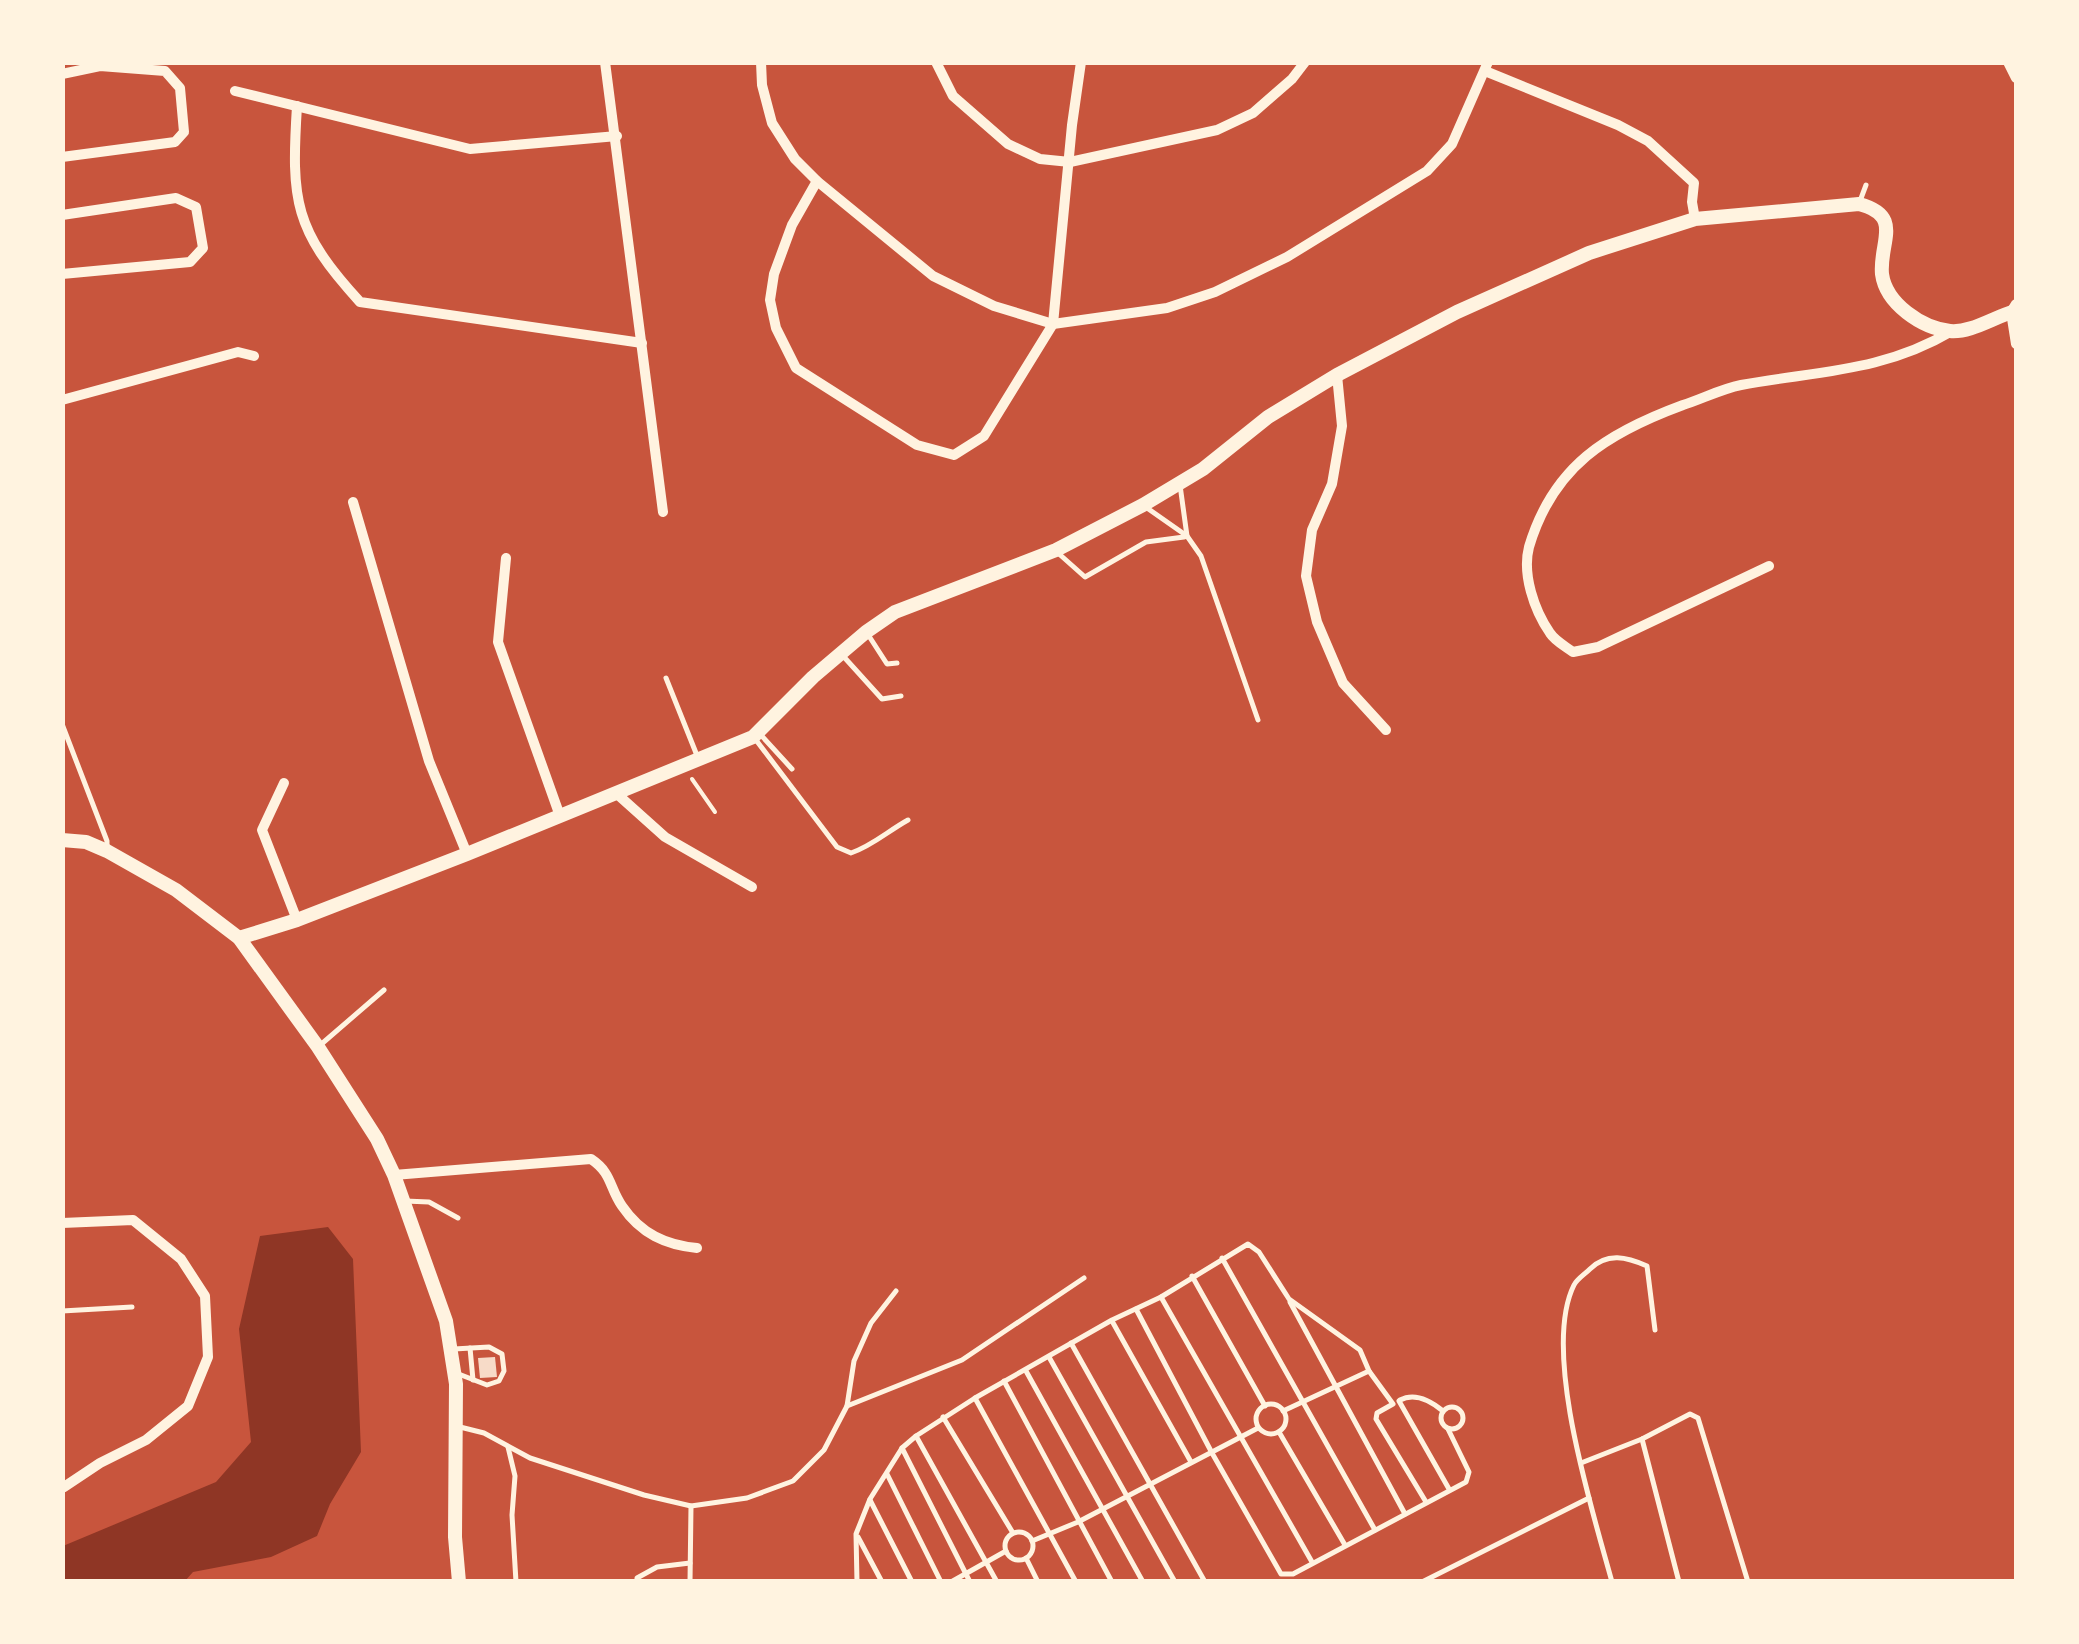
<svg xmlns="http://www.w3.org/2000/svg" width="2079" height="1644" viewBox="0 0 2079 1644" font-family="'IBM Plex Serif',serif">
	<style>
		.water { fill: #8f3625 }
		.building { fill: #f7dbc8 }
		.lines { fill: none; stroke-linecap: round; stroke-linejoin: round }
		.path { stroke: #fff3e0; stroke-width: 4 }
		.service { stroke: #fff3e0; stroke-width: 5 }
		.minor { stroke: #fff3e0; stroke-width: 10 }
		.tertiary { stroke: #fff3e0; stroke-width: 14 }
	</style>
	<rect width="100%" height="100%" fill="#c8553d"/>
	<!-- water -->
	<path class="water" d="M328,1227L353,1259L361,1452L330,1504L317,1536L271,1557L193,1572L185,1581H63V1546L216,1482L251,1442L239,1329L260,1236Z"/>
	<!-- building -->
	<path class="building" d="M495,1357L497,1377L480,1378L478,1358Z"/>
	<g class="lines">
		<!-- path -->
		<path class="path" d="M692,779L715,812"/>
		<!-- service -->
		<g class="service">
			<path d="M1860,201L1866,185"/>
			<path d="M1180,485L1187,536"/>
			<path d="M1147,508L1187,536L1201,556L1258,720"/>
			<path d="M1058,553L1085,577L1146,542L1184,537"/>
			<path d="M867,633L887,664L897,663"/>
			<path d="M844,657L882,699L901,696"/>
			<path d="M666,678L698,758"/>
			<path d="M62,724L107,841V848"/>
			<path d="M760,734L792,769"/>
			<path d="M756,740L837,847L851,853C872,846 888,831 908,820"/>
			<path d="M318,1047L384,990"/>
			<path d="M405,1201L429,1202L458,1218"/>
			<path d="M1222,1258L1375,1530"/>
			<path d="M1192,1276L1265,1406"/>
			<path d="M1161,1297L1312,1562"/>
			<path d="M1290,1302L1405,1514"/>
			<path d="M1136,1309L1212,1453L1281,1574H1293L1466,1482L1469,1472L1448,1429"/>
			<path d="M62,1311L132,1307"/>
			<path d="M1112,1321L1191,1462"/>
			<path d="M1071,1343L1205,1582"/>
			<path d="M470,1348L473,1380"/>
			<path d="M454,1349L489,1347L502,1354L504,1371L499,1381L487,1385L456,1373"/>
			<path d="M1049,1357L1175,1582"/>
			<path d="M1026,1371L1143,1582"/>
			<path d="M1004,1381L1112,1582"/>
			<path d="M975,1398L1076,1582"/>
			<path d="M1400,1400C1415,1392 1431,1401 1443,1411"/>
			<path d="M1399,1401L1449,1489"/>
			<circle cx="1271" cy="1419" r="15"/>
			<path d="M847,1406L962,1360L1084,1278"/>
			<circle cx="1452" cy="1418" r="11"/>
			<path d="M1283,1411L1369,1371"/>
			<path d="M943,1417L1013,1533"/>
			<path d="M460,1427L484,1433L530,1458L644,1495L691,1506L747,1498L793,1481L824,1450L847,1406L854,1361L871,1323L896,1291"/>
			<path d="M1279,1432L1345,1545"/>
			<path d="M916,1436L997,1582"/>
			<path d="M1642,1439L1679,1582"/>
			<path d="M508,1447L515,1476L512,1515L516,1582"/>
			<path d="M902,1448L970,1582"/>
			<path d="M1581,1463L1642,1439L1690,1414L1698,1418L1748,1582"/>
			<path d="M887,1474L941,1582"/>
			<path d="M870,1500L912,1582"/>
			<circle cx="1019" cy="1546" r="14"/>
			<path d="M858,1537L882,1582"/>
			<path d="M1032,1541L1078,1522L1258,1428"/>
			<path d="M1026,1558L1038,1582"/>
			<path d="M637,1582V1578L657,1567L690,1563"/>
			<path d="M690,1582L691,1506"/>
			<path d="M857,1582L856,1534L870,1499L902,1448L916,1436L975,1398L1112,1320L1161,1297L1248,1244L1259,1252L1289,1299L1360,1350L1369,1371L1393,1404L1377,1413L1376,1419L1426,1502"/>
			<path d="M951,1582L1006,1551"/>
			<path d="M1422,1582L1589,1498"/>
			<path d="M1612,1582C1593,1512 1541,1351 1574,1285C1577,1279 1585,1274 1590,1269C1607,1252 1627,1257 1647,1266L1655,1330"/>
		</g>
		<!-- minor -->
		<g class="minor">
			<path d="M605,62L663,512"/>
			<path d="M761,62L762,85L772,123L795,159L817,181L933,276L994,306L1053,324L1167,308L1215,292L1287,257L1427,171L1452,144L1488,62"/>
			<path d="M936,62L953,96L1008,144L1040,159L1070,162L1217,130L1253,113L1292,79L1305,62"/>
			<path d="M2008,62L2016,78"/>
			<path d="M1485,71L1618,125L1648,141L1694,183L1692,202L1695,219"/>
			<path d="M62,74L100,66L165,71L180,88L184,132L175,142L62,157"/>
			<path d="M235,91L470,149L617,136"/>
			<path d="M297,106C291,201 294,230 360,302L642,343"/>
			<path d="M817,181L792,225L774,274L770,300L776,328L796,368L917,445L954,455L984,436L1053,324L1072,125L1081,62"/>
			<path d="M62,215L176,198L196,207L203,248L190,262L62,274"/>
			<path d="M2016,304L2011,312L2016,344"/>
			<path d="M1337,375L1342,426L1332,484L1312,530L1306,576L1317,622L1343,683L1386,730"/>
			<path d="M62,400L238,352L254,356"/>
			<path d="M353,502L429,761L467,854"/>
			<path d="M506,558L498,642L560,816"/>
			<path d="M1769,566L1598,647L1573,652C1565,646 1555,641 1550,633C1534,610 1522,574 1529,547C1553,466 1607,433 1683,405C1702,399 1721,389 1741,385C1817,371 1883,372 1952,331"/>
			<path d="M284,783L262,830L297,920"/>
			<path d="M617,794L665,837L752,887"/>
			<path d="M394,1175L591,1159C612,1173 609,1187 622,1206C641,1234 666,1245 697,1248"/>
			<path d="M62,1223L133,1220L181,1259L205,1296L208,1357L188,1406L146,1440L100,1463L64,1487"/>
		</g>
		<!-- tertiary -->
		<g class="tertiary">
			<path d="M62,840L86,842L107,851L176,890L239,938L318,1047L377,1139L394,1175L446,1321L456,1384L455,1537L459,1582"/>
			<path d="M239,938L297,920L467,854L753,737L813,677L866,632L895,612L1056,550L1143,505L1203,469L1268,417L1337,375L1457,312L1589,253L1695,219L1859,204C1904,216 1879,242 1882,274C1886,304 1922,328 1950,331C1972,333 1995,316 2016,311"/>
		</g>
	</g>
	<!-- border -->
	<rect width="2079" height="1644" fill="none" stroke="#fff3e0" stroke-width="130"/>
</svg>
